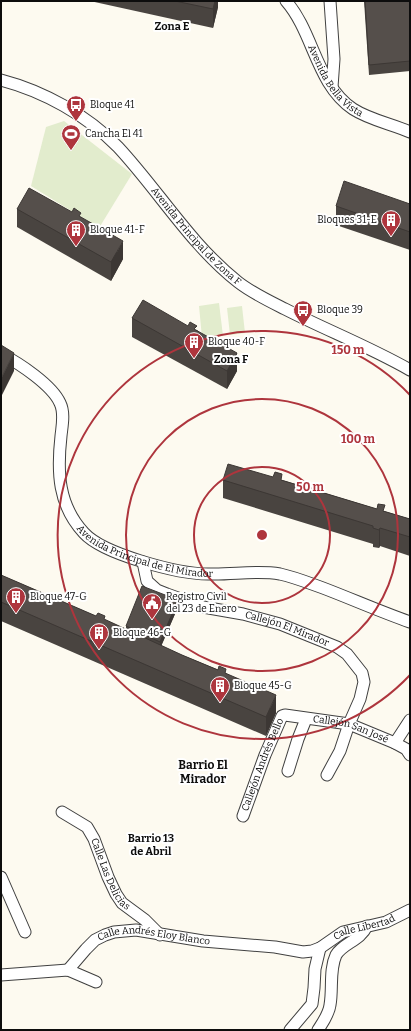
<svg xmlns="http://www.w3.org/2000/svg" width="411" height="1031" viewBox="0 0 411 1031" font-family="Bitter,serif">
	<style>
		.pitch { fill: #e2eccd }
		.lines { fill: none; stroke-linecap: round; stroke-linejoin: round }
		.minor-casing { stroke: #404040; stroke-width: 13 }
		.minor { stroke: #fff; stroke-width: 11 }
		.wall { fill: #494440 }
		.shaded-wall { fill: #3c3734 }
		.building { fill: #554f4b; stroke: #3c3734 }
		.ring { fill: none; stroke: #ae353d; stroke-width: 2 }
		.labels { text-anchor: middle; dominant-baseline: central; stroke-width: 4; stroke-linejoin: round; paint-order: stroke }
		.street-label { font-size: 10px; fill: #0d0d0d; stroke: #fff }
		.poi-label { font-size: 10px; fill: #0d0d0d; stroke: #fff; text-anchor: start }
		.neighbourhood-label { font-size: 11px; font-weight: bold; fill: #0d0d0d; stroke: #fff }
		.quarter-label { font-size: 12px; font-weight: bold; fill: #0d0d0d; stroke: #fff }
		.centre { fill: #ae353d; stroke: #fff; stroke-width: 2 }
		.ring-label { font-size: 12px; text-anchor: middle; font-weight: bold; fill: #ae353d; stroke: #fff; stroke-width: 4; stroke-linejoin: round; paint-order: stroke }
	</style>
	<rect width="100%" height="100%" fill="#fdfaf0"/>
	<!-- pitch -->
	<g class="pitch">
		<path d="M64,121L132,174L99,228L31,186L46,127Z"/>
		<path d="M219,303L223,336L202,338L199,306Z"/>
		<path d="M242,306L245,333L230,335L227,308Z"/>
	</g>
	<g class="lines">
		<!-- minor casing -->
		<g class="minor-casing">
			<g id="minor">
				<path id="s1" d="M286,1C314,33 316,84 353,109C370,120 392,124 410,132"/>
				<path d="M330,1L334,59L332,87"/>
				<path id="s2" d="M1,80C43,91 87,115 118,147C159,191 190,244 238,282C252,293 269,301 285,309C326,330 370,347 410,370"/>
				<path id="s3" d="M1,354C19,363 52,385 60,403C65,413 62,426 61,436C57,472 58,505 84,533C103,554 178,574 208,574C232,575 256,570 280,574C294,577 309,583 323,588C352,599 381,612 410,622"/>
				<path id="s4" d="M143,562L147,581L157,590L167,594L203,607L243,614L280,624L337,647L347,654L362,673L364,682L360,699L349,724L340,751L327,775"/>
				<path d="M395,743L410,720"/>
				<path d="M288,771L298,739L306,719"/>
				<path id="s5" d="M62,812L87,827L94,839L108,877L116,894L122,903L145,920L160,935"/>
				<path id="s6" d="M243,816L265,755L282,716L285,715L349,724L395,743L406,749L410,755"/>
				<path d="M1,877L25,932"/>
				<path id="s7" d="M68,970L86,949L95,940L105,935L114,932L136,930L203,941L275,947L303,952L312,951L320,948L343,932L386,922L410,910"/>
				<path d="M1,975L68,970L96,982"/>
				<path d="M290,1030L312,1004L314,988L315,969L320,948"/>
				<path d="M318,1030C323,1022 329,1014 330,1005C333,989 329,970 336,955C343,943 360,941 367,926"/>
			</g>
		</g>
		<!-- minor -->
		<use href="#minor" class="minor"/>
	</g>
	<!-- wall -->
	<g class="wall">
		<path d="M90,1H218V7L213,28Z"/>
		<path d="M364,1H410V71L369,75Z"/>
		<path d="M410,204V250L336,225V206Z"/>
		<path d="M17,209L81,217L123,259L111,281L17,227Z"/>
		<path d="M132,318L197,330L237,371L227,389L132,337Z"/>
		<path d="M223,480H282L410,519V556L380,546L379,548L373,547V544L223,498Z"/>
		<path d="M1,575L105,620L126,629V626L178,607L161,646L182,655L226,673L276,713L266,736L1,621Z"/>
	</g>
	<!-- shaded-wall -->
	<g class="shaded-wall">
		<path d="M215,1H218V7L213,28V9Z"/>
		<path d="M123,241V259L111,281V262Z"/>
		<path d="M14,353V371L1,397V379Z"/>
		<path d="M237,353V371L227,389V371Z"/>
		<path d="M380,528V546L379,548V530Z"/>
		<path d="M178,600V607L160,649V642Z"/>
		<path d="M276,695V713L266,736V717Z"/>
	</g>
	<!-- building -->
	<g class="building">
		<path d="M175,1H215L213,9Z"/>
		<path d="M365,1H410V61L369,65Z"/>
		<path d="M344,181L410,204V232L336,206Z"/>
		<path d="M29,188L72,212L74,208L81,213L79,216L123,241L111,262L17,209Z"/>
		<path d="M143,300L188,326L190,322L197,326L194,329L237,353L227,371L132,318Z"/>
		<path d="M1,345L14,353L1,379Z"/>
		<path d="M228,464L273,477L275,472L282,474L281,480L377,509L378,504L385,505L383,511L410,519V537L380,528L379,530L373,528V526L223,480Z"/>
		<path d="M1,575L96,616L98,613L105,616L104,619L182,655L218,670L219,666L226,669L225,673L276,695L266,717L1,602Z"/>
		<path d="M142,586L178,600L160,642L126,626Z"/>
	</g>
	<!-- distance rings -->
	<g class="ring">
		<circle cx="262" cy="535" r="68"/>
		<circle cx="262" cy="535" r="136"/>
		<path d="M410 675A204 204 0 1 1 410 395"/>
	</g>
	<!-- icons -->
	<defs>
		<g id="bus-pin" transform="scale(1)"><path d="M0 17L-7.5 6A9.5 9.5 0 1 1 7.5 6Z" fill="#ae353d" stroke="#fff"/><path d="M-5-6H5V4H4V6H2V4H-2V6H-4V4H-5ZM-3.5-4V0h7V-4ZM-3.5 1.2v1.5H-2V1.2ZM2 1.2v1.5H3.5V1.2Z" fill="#fff"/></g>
		<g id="stadium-pin" transform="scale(1)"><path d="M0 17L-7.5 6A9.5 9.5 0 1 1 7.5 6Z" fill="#ae353d" stroke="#fff"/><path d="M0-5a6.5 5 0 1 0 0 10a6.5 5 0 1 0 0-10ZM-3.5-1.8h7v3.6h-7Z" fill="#fff"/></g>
		<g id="building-pin" transform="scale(1)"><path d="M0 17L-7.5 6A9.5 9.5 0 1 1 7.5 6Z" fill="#ae353d" stroke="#fff"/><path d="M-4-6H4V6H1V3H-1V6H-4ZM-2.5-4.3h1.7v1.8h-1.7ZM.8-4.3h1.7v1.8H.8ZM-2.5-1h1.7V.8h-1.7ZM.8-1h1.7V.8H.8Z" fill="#fff"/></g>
		<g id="civic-pin" transform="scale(1)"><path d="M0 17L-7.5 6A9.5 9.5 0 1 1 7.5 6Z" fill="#ae353d" stroke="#fff"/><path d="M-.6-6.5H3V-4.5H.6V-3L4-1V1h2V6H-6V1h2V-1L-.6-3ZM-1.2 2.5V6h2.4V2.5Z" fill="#fff"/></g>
	</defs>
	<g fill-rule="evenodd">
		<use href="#bus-pin" x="76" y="105"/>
		<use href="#stadium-pin" x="71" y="134"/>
		<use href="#building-pin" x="391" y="220"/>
		<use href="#building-pin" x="76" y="230"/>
		<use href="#bus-pin" x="303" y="310"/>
		<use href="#building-pin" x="194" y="342"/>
		<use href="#building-pin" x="16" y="597"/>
		<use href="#civic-pin" x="152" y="603"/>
		<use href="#building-pin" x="99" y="633"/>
		<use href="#building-pin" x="220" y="686"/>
	</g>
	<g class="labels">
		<!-- street labels -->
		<g class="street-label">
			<text stroke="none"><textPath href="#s1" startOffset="95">Avenida Bella Vista</textPath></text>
			<text stroke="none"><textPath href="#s2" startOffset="255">Avenida Principal de Zona F</textPath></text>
			<text stroke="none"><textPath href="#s3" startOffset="279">Avenida Principal de El Mirador</textPath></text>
			<text stroke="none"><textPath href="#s4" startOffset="169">Callejón El Mirador</textPath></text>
			<text stroke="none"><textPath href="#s6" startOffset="178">Callejón San José</textPath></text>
			<text stroke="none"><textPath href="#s6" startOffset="55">Callejón Andrés Bello</textPath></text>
			<text stroke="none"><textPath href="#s5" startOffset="82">Calle Las Delicias</textPath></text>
			<text stroke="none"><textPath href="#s7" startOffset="319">Calle Libertad</textPath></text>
			<text stroke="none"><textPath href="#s7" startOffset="101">Calle Andrés Eloy Blanco</textPath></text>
		</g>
		<!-- poi labels -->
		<g class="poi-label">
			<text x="90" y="105">Bloque 41</text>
			<text x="85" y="134">Cancha El 41</text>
			<text x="377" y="220" text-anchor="end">Bloques 31-E</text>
			<text x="90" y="230">Bloque 41-F</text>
			<text x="317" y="310">Bloque 39</text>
			<text x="208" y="342">Bloque 40-F</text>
			<text x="30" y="597">Bloque 47-G</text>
			<text x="166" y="597">Registro Civil<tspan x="166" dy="12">del 23 de Enero</tspan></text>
			<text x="113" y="633">Bloque 46-G</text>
			<text x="234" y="686">Bloque 45-G</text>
		</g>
		<!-- neighbourhood labels -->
		<g class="neighbourhood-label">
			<text x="172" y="26">Zona E</text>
			<text x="231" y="359">Zona F</text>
			<text x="151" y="838">Barrio 13<tspan x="151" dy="13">de Abril</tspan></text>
		</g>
		<!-- quarter labels -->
		<g class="quarter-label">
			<text x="203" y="765">Barrio El<tspan x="203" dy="14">Mirador</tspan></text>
		</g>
	</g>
	<circle cx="262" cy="535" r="6" class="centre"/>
	<g class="ring-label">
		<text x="348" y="354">150 m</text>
		<text x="358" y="443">100 m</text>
		<text x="310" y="491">50 m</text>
	</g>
	<!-- border -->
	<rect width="411" height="1031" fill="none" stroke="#0d0d0d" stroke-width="4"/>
</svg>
